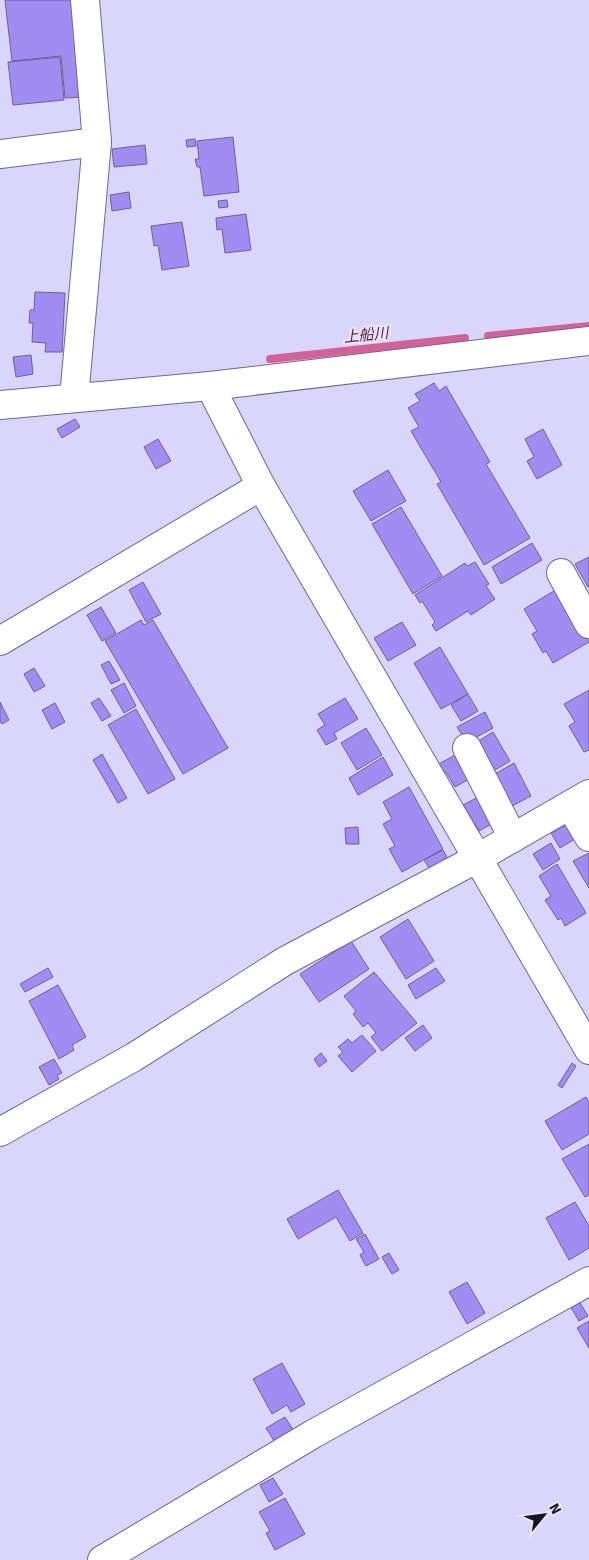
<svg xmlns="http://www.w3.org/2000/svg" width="589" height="1560" viewBox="0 0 589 1560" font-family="Signika,'Noto Sans JP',sans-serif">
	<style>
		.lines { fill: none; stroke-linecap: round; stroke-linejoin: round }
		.stream { stroke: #d16399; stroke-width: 8 }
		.building { fill: #a18cf4; stroke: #6a638c }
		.minor-casing { stroke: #6f6891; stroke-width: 30 }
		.minor { stroke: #fff; stroke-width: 28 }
		.labels { text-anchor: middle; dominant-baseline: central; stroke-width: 4.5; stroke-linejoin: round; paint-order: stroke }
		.water-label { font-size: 15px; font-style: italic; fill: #5d173c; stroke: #e7e5f8 }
	</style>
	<rect width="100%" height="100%" fill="#dad5fb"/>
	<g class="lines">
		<!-- stream -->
		<g class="stream">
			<path d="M488,336L589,326"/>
			<path d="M270,359L465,338"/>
		</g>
	</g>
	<!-- building -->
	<g class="building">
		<path d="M5,0H75L81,97L65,98L61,56L12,61Z"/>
		<path d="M60,57L64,100L13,105L8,62Z"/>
		<path d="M233,137L239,192L204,196L200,167H197L195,159H199L197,141Z"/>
		<path d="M195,139L196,146L187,147L186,140Z"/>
		<path d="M145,145L147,164L114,167L112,149Z"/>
		<path d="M129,192L131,208L112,211L110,195Z"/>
		<path d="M227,200L228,207L219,208L218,201Z"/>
		<path d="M246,214L251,250L225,253L222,229L217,230L216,218Z"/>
		<path d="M182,222L189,266L162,270L158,245L154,246L151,226Z"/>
		<path d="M35,292L65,293L62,352H45L46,343L32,342L33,323H29L30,310H34Z"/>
		<path d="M31,355L33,374L16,377L13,357Z"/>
		<path d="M434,383L439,391L446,386L490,462L486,464L530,538L484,565L437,484L441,482L411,431L419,427L408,408L420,401L415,394Z"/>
		<path d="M75,419L80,427L62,438L57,429Z"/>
		<path d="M543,429L562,465L537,479L527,461L534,457L525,439Z"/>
		<path d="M158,439L171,461L156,469L144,447Z"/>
		<path d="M388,470L406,501L371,521L353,491Z"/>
		<path d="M401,507L442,576L413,594L372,524Z"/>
		<path d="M532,543L542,560L501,584L492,567Z"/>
		<path d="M589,557V586L588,587L575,564Z"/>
		<path d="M475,562L489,584L486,586L495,599L471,615L468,611L436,631L432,625L435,622L422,601L420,603L415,595L465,563L467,566Z"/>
		<path d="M143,582L161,614L146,622L129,590Z"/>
		<path d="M557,589L589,642L553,663L546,651L543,653L532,634L537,631L524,609Z"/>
		<path d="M101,607L116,633L102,641L87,615Z"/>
		<path d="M141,620L144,625L153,620L228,748L183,774L105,641Z"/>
		<path d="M402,622L416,645L388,661L374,638Z"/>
		<path d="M440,647L468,694L441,709L414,663Z"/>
		<path d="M109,661L120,680L111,684L101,665Z"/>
		<path d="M34,668L45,686L34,692L24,674Z"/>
		<path d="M124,683L136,706L124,713L111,690Z"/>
		<path d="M589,690V750L584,752L569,726L575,722L564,704Z"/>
		<path d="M468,694L478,711L461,721L451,705Z"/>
		<path d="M99,698L111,716L102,721L91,703Z"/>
		<path d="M345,698L358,719L334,733L337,739L326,745L317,730L325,725L318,714Z"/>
		<path d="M0,702L9,720L2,724L0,722Z"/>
		<path d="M55,703L65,722L52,729L42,710Z"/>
		<path d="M136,709L175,779L148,794L108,725Z"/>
		<path d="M485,712L493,728L471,740L463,737L457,727Z"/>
		<path d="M366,728L382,755L357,770L341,743Z"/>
		<path d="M493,732L510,761L490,773L472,745Z"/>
		<path d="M102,754L127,798L118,803L93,760Z"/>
		<path d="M457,754L471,778L455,787L446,772L442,774L437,765Z"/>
		<path d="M383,757L393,775L358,795L349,778Z"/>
		<path d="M514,763L531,796L510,807L493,775Z"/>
		<path d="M409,787L443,849L402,872L389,849L395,846L383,824L392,819L383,802Z"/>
		<path d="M482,795L497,821L479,831L463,805Z"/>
		<path d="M569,823L578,837L560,848L551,833Z"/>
		<path d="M358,827L359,844H346L345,828Z"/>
		<path d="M551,843L560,859L543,870L533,854Z"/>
		<path d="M443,850L449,861L431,871L424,860Z"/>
		<path d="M589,853V888L573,861Z"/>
		<path d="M557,864L586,913L565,926L561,918L558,920L545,900L551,896L539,876Z"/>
		<path d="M408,919L434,961L406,979L380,937Z"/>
		<path d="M351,941L369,969L319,1002L300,974Z"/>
		<path d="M48,968L53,977L25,992L20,984Z"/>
		<path d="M436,968L445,981L416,999L408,985Z"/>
		<path d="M374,972L417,1023L382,1051L371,1037L376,1033L368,1023L363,1027L353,1014L356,1011L344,996Z"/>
		<path d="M58,985L86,1037L72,1045L74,1050L59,1059L29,1001Z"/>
		<path d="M423,1025L432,1038L415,1051L405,1038Z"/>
		<path d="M362,1035L376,1051L352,1072L338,1056L343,1052L338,1047L348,1039L352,1043Z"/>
		<path d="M321,1053L327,1061L319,1067L314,1059Z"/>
		<path d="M54,1059L62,1073L57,1075L59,1079L49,1085L39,1067Z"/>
		<path d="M572,1063L576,1066L562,1088L558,1085Z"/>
		<path d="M586,1097L589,1102V1134L562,1150L545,1121Z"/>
		<path d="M589,1144V1195L585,1197L562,1159Z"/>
		<path d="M338,1190L363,1233L350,1241L336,1217L298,1239L287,1219Z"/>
		<path d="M575,1202L589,1226V1248L569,1260L546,1218Z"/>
		<path d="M365,1234L379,1259L366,1266L360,1255L364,1252L356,1239Z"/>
		<path d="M389,1253L399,1270L392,1274L382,1257Z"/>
		<path d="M467,1282L485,1313L467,1324L449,1292Z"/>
		<path d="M579,1301L588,1316L579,1321L570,1306Z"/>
		<path d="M589,1321V1348L577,1328Z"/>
		<path d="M282,1363L305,1404L291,1412L287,1405L272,1414L253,1379Z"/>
		<path d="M285,1417L295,1433L276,1444L266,1428Z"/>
		<path d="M273,1478L283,1494L269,1502L260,1485Z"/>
		<path d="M285,1498L305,1534L275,1550L266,1533L270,1531L259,1512Z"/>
	</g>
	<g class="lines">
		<!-- minor casing -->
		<g class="minor-casing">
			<g id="minor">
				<path d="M0,154L97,142"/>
				<path d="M210,386L261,486L589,1050"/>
				<path d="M74,398L97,142L85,0"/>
				<path d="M0,405L210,386L589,341"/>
				<path d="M561,573L589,624"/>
				<path d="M0,641L261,486"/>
				<path d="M467,748L513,838"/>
				<path d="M570,805L589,837"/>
				<path d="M0,1132L134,1057L285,961L476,859L589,794"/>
				<path d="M102,1560L313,1434L589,1281"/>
			</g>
		</g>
		<!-- minor -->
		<use href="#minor" class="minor"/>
	</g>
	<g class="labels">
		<!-- water labels -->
		<g class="water-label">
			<text transform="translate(366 335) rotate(-6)">上船川</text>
		</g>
	</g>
	<!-- north arrow -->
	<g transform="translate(544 1515) rotate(61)" stroke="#e7e5f8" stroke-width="4" paint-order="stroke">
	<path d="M0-4L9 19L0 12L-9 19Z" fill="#161323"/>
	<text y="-8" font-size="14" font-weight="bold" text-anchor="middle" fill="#161323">N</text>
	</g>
</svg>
